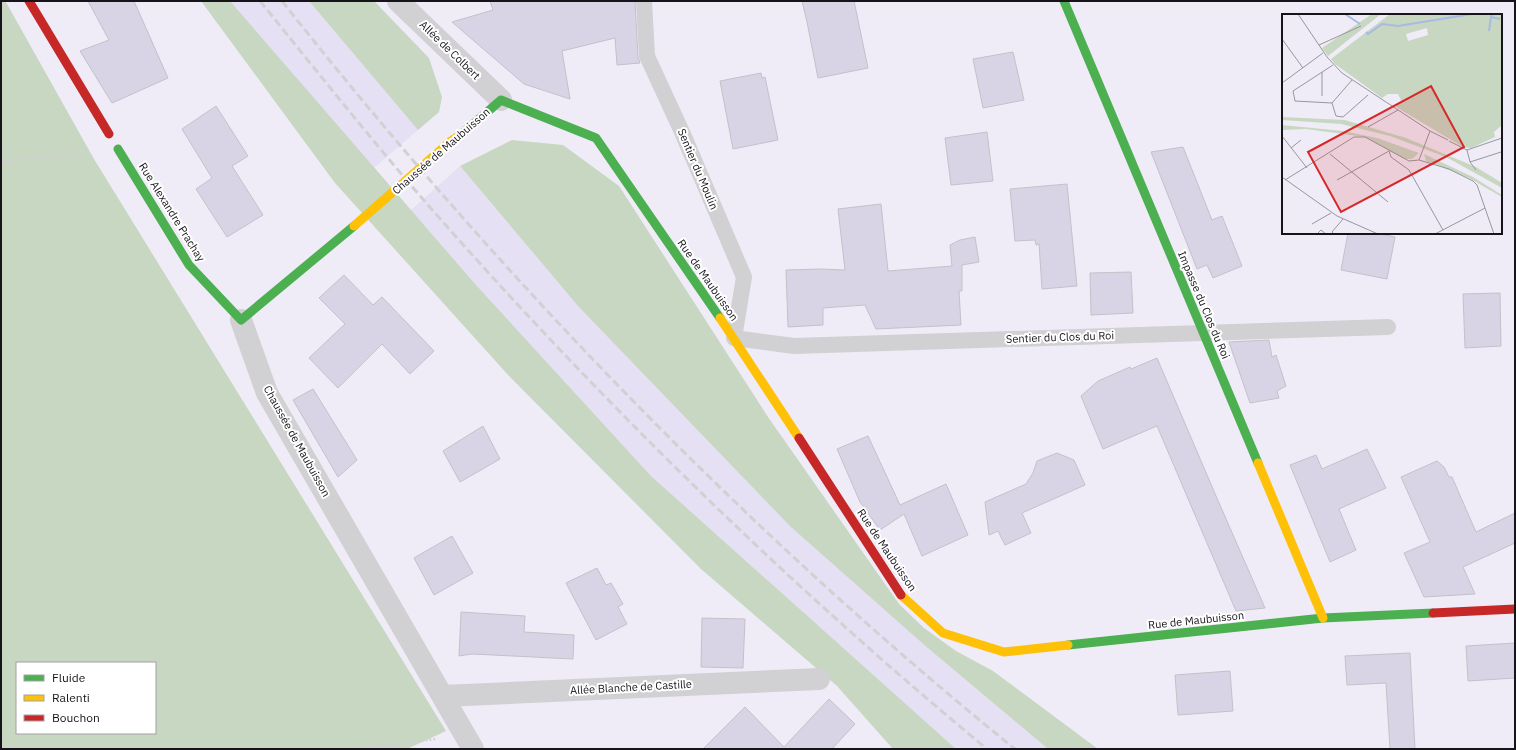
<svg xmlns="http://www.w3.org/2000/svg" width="1516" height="750" viewBox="0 0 1516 750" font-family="'IBM Plex Sans',sans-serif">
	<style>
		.built { fill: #e5e0f3 }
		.green { fill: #c7d7c2; fill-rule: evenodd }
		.building { fill: #d9d4e5; stroke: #c3c1c9 }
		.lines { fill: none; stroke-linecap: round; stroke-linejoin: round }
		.path { stroke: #d0cfd2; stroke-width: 2.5; stroke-dasharray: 2 2; stroke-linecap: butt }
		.lane { stroke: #d1d0d2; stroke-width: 16 }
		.street { stroke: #d1d0d2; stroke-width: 22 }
		.fast { stroke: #4caf50; stroke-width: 9 }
		.slow { stroke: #ffc107; stroke-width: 9 }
		.jam { stroke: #c62828; stroke-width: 9 }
		.rail { stroke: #d1d1d3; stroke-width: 3; stroke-dasharray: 8 4; stroke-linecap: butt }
		.labels { text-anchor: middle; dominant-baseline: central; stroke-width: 4; stroke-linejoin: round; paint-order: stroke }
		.street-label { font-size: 11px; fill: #16141a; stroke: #fff }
		.inset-river { fill: none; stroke: #a8bae3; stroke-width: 2 }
		.inset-road { fill: none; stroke: #98969f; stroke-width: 1 }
		.view { fill: #d62828; fill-opacity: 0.15; stroke: #d62828; stroke-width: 2 }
		.inset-edge { fill: none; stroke: #16141a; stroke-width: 2 }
	</style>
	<rect width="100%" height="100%" fill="#efecf7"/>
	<!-- built -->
	<g class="built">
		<path d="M230,1H309L418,130L374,168Z"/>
		<path d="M460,166L578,306L929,649L1048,749H956L651,476L476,285L411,210Z"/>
	</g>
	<!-- green -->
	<g class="green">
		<path d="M1,1H5L7,4L94,159L446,731L407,749H1ZM17,663H155V733H17Z"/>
		<path d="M201,1H230L476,285L651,476L956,749H893L837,686L701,569L509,376L335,183Z"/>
		<path d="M309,1H374L429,58L442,97L439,112L418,130Z"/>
		<path d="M512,140L563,145L619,186L768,417L899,604L924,628L956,651L993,671L1098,749H1048L929,649L791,527L578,306L460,166Z"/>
	</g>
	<!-- building -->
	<g class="building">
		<path d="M88,1H134L168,78L112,103L80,51L109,40Z"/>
		<path d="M490,1H635L638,57L640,63L617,65L615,38L562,51L570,99L524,84L452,22L493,10Z"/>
		<path d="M802,1H854L868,68L818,78L807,22Z"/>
		<path d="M1013,52L1024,100L983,108L973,59Z"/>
		<path d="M761,73L762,78L765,77L778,140L733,149L720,81Z"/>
		<path d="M216,106L248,156L232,166L263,215L227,237L196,189L212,178L182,129Z"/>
		<path d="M987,132L993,181L951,185L945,138Z"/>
		<path d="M1183,147L1212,220L1222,216L1242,266L1213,278L1207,265L1197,269L1151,152Z"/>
		<path d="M1067,184L1077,286L1042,289L1039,244L1036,245L1035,240L1015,241L1010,189Z"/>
		<path d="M881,204L888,271L952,266L950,245L960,240L975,237L979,262L962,265V291H959L961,325L876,329L865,305L823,308V325L788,327L786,270L821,269L845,270L838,209Z"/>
		<path d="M1348,233H1376L1395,237L1387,279L1341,270Z"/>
		<path d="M1131,272L1133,313L1091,315L1090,273Z"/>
		<path d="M344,275L373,305L382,297L434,351L410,374L382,344L338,388L309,358L345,324L319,298Z"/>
		<path d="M1500,293L1501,346L1465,348L1463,294Z"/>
		<path d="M1269,340L1272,357L1276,355L1286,386L1277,391L1279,398L1250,403L1229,342Z"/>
		<path d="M1157,358L1216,496L1265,608L1236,611L1157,426L1103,449L1081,396L1098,381L1130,367L1131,369Z"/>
		<path d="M313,389L357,460L338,477L293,400Z"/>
		<path d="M483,426L500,459L460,482L443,451Z"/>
		<path d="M868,436L900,505L946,484L968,535L922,556L904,514L880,530L860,502L837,449Z"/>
		<path d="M1367,449L1386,488L1339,509L1356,550L1330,562L1290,465L1316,455L1322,469Z"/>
		<path d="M1057,453L1074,460L1085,485L1022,513L1031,533L1005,545L998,531L989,535L985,502L1026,484L1033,473L1037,461Z"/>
		<path d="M1437,461L1444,467L1449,477H1452L1476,532L1515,513V543L1463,567L1475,594L1424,597L1404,553L1430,542L1401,477Z"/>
		<path d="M452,536L473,573L434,595L414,558Z"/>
		<path d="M597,568L606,585L611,583L623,604L618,607L627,624L596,640L566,583Z"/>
		<path d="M461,612L525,616L524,632L574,635L573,659L472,654L459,656Z"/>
		<path d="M702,618L745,619L743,668L701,667Z"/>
		<path d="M1515,643V678L1468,681L1466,646Z"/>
		<path d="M1410,653L1415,749H1390L1386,683L1347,685L1345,656Z"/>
		<path d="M1230,671L1233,711L1178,715L1175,675Z"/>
		<path d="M829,699L855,724L832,749H703L745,707L784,747Z"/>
	</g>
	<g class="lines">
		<!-- path -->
		<g class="path">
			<path d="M1,161L88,153"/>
			<path d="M358,749L435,739"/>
		</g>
		<!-- lane -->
		<path class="lane" d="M644,1L647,56L682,132L744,277L734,338L794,346L1388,327"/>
		<!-- street -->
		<g class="street">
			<path d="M398,1L501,100"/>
			<path d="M241,320L267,393L473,749"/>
			<path d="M443,696L819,679"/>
		</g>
		<!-- fast -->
		<g class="fast">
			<path d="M1064,1L1258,463"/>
			<path d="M463,133L501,100L596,138L720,318"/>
			<path d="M118,149L189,265L241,320L354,226"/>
			<path d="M1068,645L1323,618L1433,613"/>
		</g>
		<!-- slow -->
		<g class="slow">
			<path d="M354,226L451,141L463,133"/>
			<path d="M720,318L799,438"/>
			<path d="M1258,463L1323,618"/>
			<path d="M901,595L943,633L1004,652L1068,645"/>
		</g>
		<!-- jam -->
		<g class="jam">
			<path d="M29,1L109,134"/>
			<path d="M799,438L901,595"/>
			<path d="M1433,613L1515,609"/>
		</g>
		<!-- rail -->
		<g class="rail">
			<path d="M260,1C315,69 370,138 427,204C599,400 786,583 987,749"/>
			<path d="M282,1C499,276 743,529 1015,749"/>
		</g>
	</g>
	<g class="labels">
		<!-- street labels -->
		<g class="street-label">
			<text transform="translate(450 50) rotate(44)">Allée de Colbert</text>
			<text transform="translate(441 151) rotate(-41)">Chaussée de Maubuisson</text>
			<text transform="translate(698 169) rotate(67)">Sentier du Moulin</text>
			<text transform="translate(172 212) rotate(58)">Rue Alexandre Prachay</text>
			<text transform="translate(708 280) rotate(55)">Rue de Maubuisson</text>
			<text transform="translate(1204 305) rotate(67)">Impasse du Clos du Roi</text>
			<text transform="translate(1060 337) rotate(-2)">Sentier du Clos du Roi</text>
			<text transform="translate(297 441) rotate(61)">Chaussée de Maubuisson</text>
			<text transform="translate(887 550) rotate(56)">Rue de Maubuisson</text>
			<text transform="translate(1196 620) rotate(-6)">Rue de Maubuisson</text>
			<text transform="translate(631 687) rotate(-3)">Allée Blanche de Castille</text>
		</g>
	</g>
	<!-- overview -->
	<g transform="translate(1282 14)">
		<rect width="220" height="220" fill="#efecf7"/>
		<path d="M90,0H99L46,42L40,34ZM108,0H220V111L212,118L213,123L189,134L181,133L114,93L119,86L116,80H106L100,84L53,50L49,45ZM145,14L146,21L126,27L124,20ZM0,103L63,106L124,124L194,153L220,169V174L164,143L108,122L59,110L0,106ZM0,111L61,117L95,124L137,139L130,145H123L83,123L24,115L0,116ZM142,140L191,163L220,181V183L187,164L144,147Z" fill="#c7d7c2" fill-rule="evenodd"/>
		<path class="inset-river" d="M63,0L78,10M210,0L209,3L218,5M207,17L209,3M84,18L86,20L100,10L116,12L190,0"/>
		<path class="inset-road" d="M16,0L45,43L60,59L148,117L166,126M0,25L21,54M37,31L79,12M51,51L11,77L13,87L50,89L70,66M0,69L41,39M40,82V58M50,89L54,102L61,103L86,81M86,113L116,96M0,122L25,154M167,127L185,136L220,124M9,134L19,126M185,136L188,148L194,156M48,140L106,188M137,146L148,117M188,148L219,138M0,163L55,202L96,220M3,166L72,123H83L127,147L137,146L167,155L191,167L195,171L212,220M55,166L107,137L109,143L127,156L161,216M30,210L49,199M35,220L39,216L44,220M52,220L50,218L61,205M153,220L203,194"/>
		<path class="view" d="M149,72L182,133L59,198L26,138Z"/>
		<rect width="220" height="220" class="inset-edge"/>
	</g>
	<!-- border -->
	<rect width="1516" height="750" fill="none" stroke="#16141a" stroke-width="4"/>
	<!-- legend -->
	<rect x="16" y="662" width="140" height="72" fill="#ffffff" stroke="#a2a1a3"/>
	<rect x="24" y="675" width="20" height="6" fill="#4caf50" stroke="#a2a1a3"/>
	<text x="52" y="682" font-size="12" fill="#16141a">Fluide</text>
	<rect x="24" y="695" width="20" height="6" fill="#ffc107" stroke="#a2a1a3"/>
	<text x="52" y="702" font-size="12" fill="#16141a">Ralenti</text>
	<rect x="24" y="715" width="20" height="6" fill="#c62828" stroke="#a2a1a3"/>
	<text x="52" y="722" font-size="12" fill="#16141a">Bouchon</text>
</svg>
